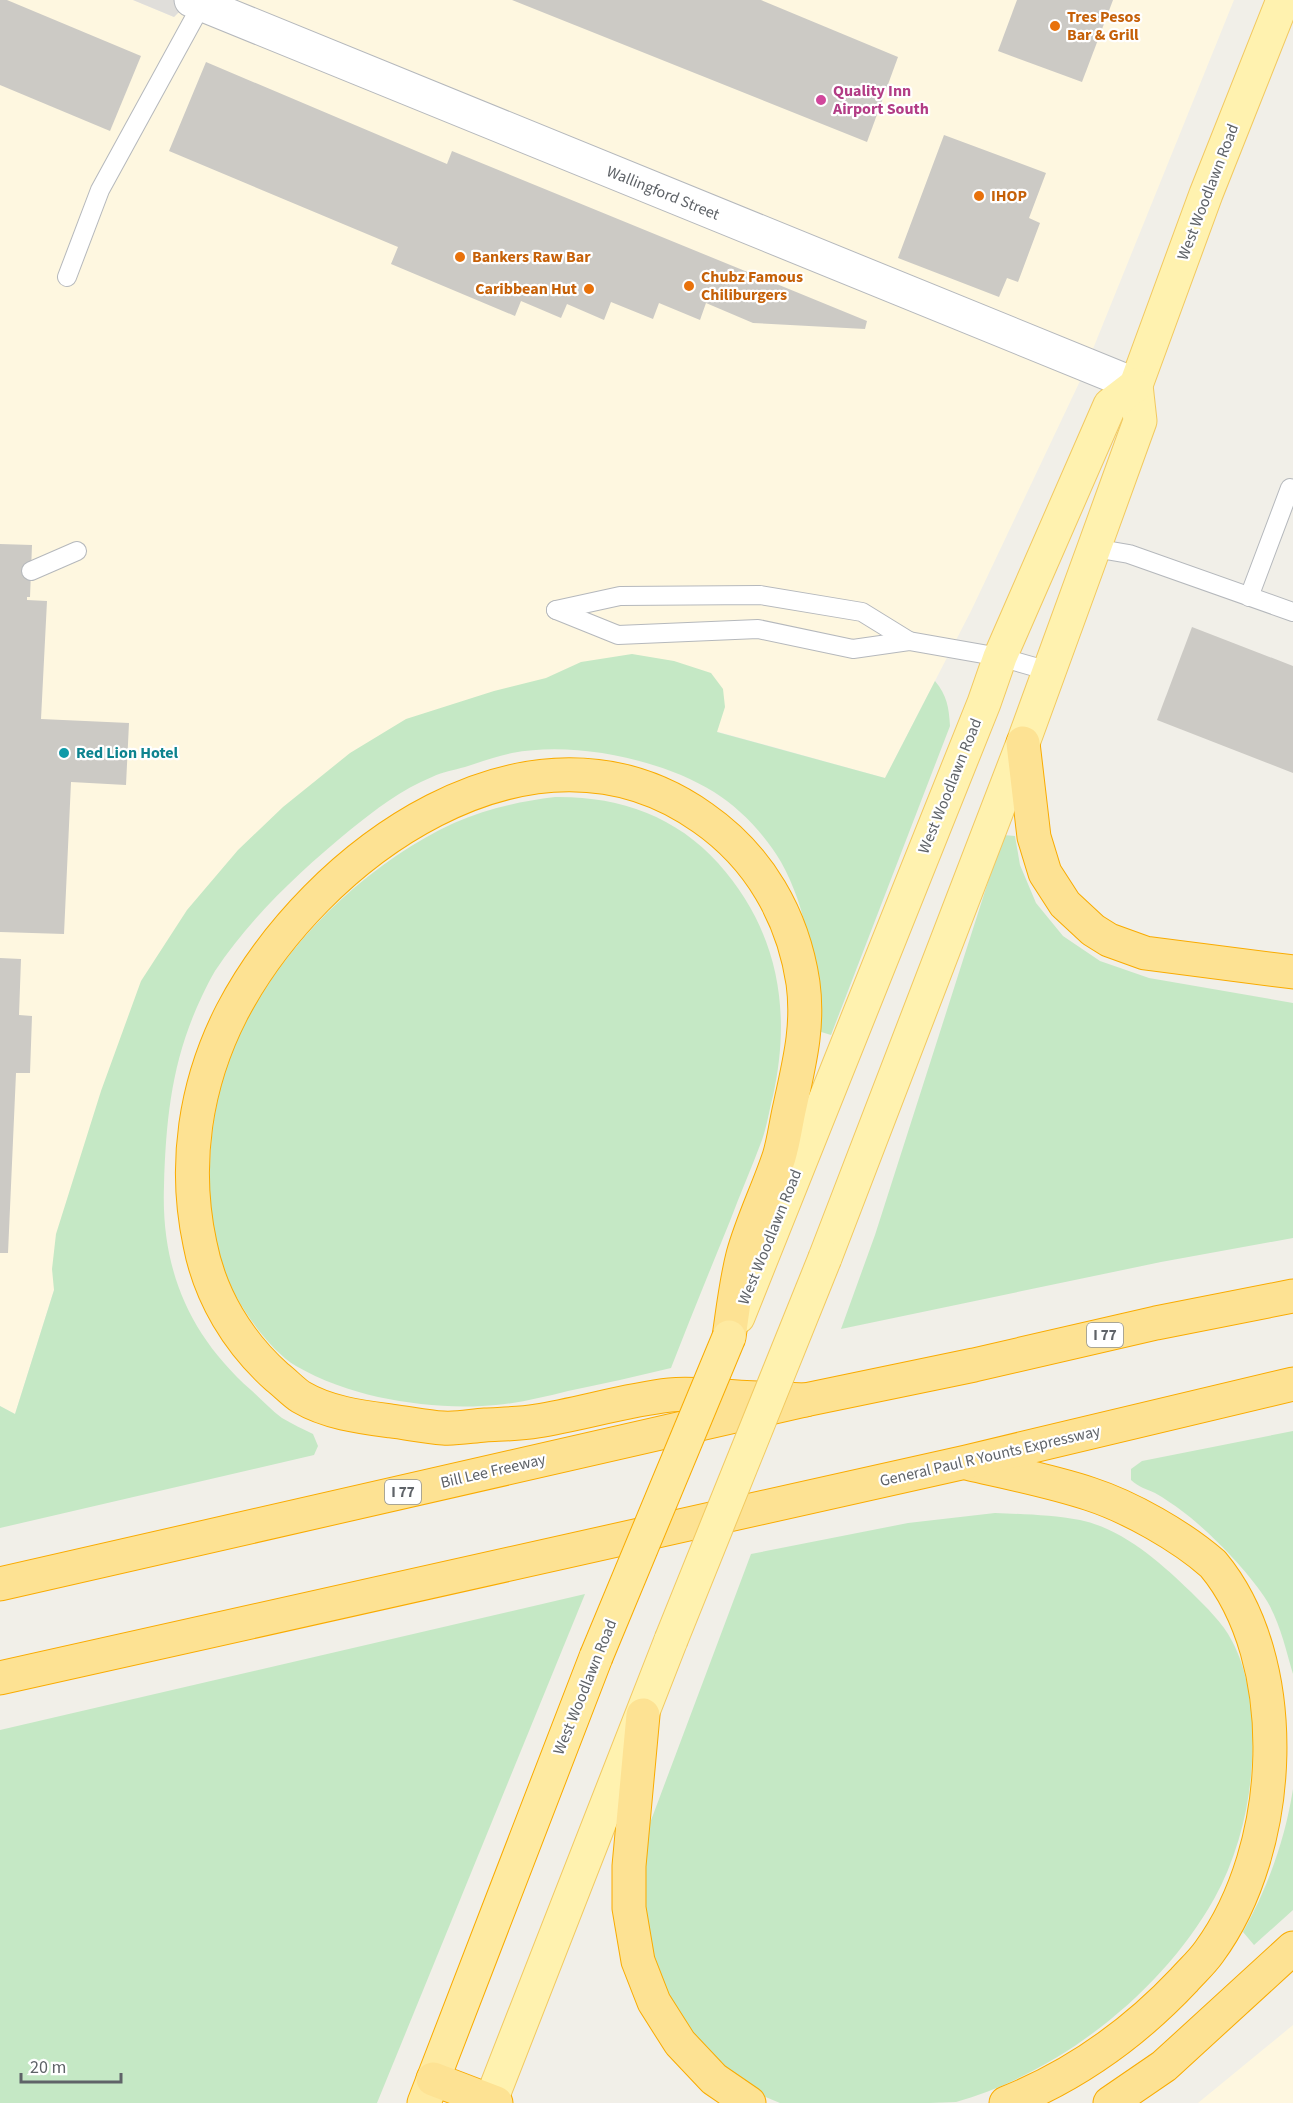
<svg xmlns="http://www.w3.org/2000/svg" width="1293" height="2103" viewBox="0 0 1293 2103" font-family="'Source Sans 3',sans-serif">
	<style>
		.commercial { fill: #fef7e0 }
		.industrial { fill: #e0deda }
		.green { fill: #c5e8c5 }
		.building { fill: #cccac5 }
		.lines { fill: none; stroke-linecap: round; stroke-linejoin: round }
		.service-casing { stroke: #b5b8bc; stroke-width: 20 }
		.minor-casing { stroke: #b5b8bc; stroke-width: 35 }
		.primary-casing { stroke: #f2c960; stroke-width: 35 }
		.trunk-casing { stroke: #f9ab00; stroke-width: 35 }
		.motorway-casing { stroke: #f9ab00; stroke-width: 35 }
		.service { stroke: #fff; stroke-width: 18 }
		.minor { stroke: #fff; stroke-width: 33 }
		.primary { stroke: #fff2af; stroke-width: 33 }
		.trunk { stroke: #feeaa1; stroke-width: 33 }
		.motorway { stroke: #fde293; stroke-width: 33 }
		.primary-bridge-casing { stroke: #f2c960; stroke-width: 35; stroke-linecap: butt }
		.trunk-bridge-casing { stroke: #f9ab00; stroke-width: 35; stroke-linecap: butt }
		.primary-bridge { stroke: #fff2af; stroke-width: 33 }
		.trunk-bridge { stroke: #feeaa1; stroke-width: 33 }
		.food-dot { fill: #e8710a; stroke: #fff; stroke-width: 2 }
		.hotel-dot { fill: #d1479c; stroke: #fff; stroke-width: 2 }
		.culture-dot { fill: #0f9aa8; stroke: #fff; stroke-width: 2 }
		.labels { text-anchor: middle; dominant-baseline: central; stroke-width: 4.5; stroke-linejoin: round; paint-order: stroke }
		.shield { fill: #fff; stroke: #8f9295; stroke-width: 1.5 }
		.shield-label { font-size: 15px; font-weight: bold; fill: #5f6368 }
		.food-label { font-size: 16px; font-weight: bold; fill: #c56008; stroke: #fff; text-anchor: start }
		.hotel-label { font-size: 16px; font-weight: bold; fill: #b23c85; stroke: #fff; text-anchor: start }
		.street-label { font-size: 16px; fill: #5f6368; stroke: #fff }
		.culture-label { font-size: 16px; font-weight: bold; fill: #0d838f; stroke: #fff; text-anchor: start }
	</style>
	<rect width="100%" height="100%" fill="#f1efe8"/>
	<!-- commercial -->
	<g class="commercial">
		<path d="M0,0H133L174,17L191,0H1234L1080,381L971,611L885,778L651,713L558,706L282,823L54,1290L15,1414L0,1406Z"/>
		<path d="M1293,2025V2103H1198Z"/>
	</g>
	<!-- industrial -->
	<path class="industrial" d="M133,0H191L174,17Z"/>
	<!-- green -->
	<g class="green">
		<path d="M632,654L674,661L711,673L723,689L725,707L717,732L885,778L935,681C947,695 949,708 950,726L831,1035L818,1031C815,973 810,914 781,862C766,836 740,808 714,792C661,759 574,741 512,753C496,756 481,762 465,767C454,770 442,772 432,777C402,789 375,810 350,830C300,871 251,917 215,971C210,979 206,988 202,996C172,1059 166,1117 164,1186C161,1269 189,1335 251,1390C261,1399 271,1410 282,1418C292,1424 303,1429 313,1434L318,1446L314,1455L0,1528V1406L15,1414L54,1290L52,1269L56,1234L101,1091L141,981L187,910L238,850L283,807L350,753L406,719L494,691L546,678L581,662Z"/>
		<path d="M555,797C618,796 676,816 718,863C778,930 792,1010 773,1096C769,1111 767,1126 762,1140C752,1167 740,1194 730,1221C710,1270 690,1319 671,1368C637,1376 603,1384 568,1391C540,1398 511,1405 482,1406C448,1408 412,1404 378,1397C351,1391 320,1380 296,1366C273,1352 249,1320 236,1296C213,1253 208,1215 210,1167C211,1132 216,1097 228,1064C263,963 358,867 454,823C486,809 521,801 555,797Z"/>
		<path d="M1003,835L1015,836L1020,865L1036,903L1063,936L1100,961L1149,978L1293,1003V1238L1161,1262L841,1329L875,1235Z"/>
		<path d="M1293,1431V1674C1286,1650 1280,1623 1267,1601C1250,1573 1208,1530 1182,1511C1174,1505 1164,1498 1155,1493C1146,1489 1139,1487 1131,1480V1469L1142,1461Z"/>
		<path d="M995,1513C1023,1514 1053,1515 1080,1520C1123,1529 1161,1563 1191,1592C1206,1607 1223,1623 1232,1641C1250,1674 1255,1724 1252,1761C1250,1807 1237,1858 1214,1899C1162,1992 1059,2073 956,2102C940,2103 919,2103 902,2103C862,2103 821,2103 780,2103L756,2093L731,2076L684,2030L652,1967L641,1894L647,1831L751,1554L908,1523Z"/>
		<path d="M585,1594L377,2103H0V1730Z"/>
		<path d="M1293,1789V1910L1254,1945L1243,1932C1268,1887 1285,1840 1293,1789Z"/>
	</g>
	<!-- building -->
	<g class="building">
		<path d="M0,0H7L141,56L110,131L0,85Z"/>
		<path d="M512,0H761L898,57L867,142Z"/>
		<path d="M1017,0H1113L1082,82L998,51Z"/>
		<path d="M206,62L447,164L452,151L867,321L865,329L753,323L706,303L700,320L659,303L653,319L611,302L604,320L567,304L561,318L521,301L515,316L391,264L398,247L169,151Z"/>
		<path d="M944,135L1046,173L1029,218L1040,223L1018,282L1007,278L999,297L898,258Z"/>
		<path d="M0,544L32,545L30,597H27V600L47,601L41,719L129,723L126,785L71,782L64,934L0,932Z"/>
		<path d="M1192,627L1293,666V773L1157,720Z"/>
		<path d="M0,958L21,959L19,1015L32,1016L30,1073H16L8,1253H0Z"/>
	</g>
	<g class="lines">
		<!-- service casing -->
		<g class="service-casing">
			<g id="service">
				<path d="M67,277L100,190L202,4"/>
				<path d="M1094,548L1129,554L1293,612"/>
				<path d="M31,571L77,551"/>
				<path d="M1249,597L1290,488L1293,489"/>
				<path d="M556,610L618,635L758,629L853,649L909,641L1000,657L1049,671"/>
				<path d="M556,610L620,596L760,595L862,612L909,641"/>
			</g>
		</g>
		<!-- minor casing -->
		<g class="minor-casing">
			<path id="minor" d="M191,0L1136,385"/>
		</g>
		<!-- primary casing -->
		<g class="primary-casing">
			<g id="primary">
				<path d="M825,1258L1023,743L1094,548L1140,421L1136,385L1206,194L1283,0"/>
				<path d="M738,1317L984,703L1000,657L1110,405L1136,385"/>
				<path d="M490,2103L671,1640"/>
			</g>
		</g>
		<!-- trunk casing -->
		<g class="trunk-casing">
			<path id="trunk" d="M424,2103L596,1657"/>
		</g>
		<!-- motorway casing -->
		<g class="motorway-casing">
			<g id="motorway">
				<path d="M1023,743L1034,837L1045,873L1065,904L1093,930L1109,940L1145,953L1293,972"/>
				<path d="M729,1337C733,1310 736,1282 743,1255C752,1222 768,1190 779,1157C784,1141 786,1123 790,1106C799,1064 809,1027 803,983C793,916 759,857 703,818C532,696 314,855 232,1012C195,1084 183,1165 200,1244C210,1296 238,1342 277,1377C285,1383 293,1392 301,1397C328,1413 361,1417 391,1421C408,1423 426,1427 443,1428C457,1429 471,1426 485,1425C502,1424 520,1424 537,1421C581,1414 625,1400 670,1395C686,1393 705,1395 722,1396C750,1398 777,1399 805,1400"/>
				<path d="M970,1464C1010,1473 1051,1481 1090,1494C1130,1507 1181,1536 1213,1564C1293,1660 1286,1847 1209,1952C1202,1962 1192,1971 1184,1980C1134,2033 1074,2076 1006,2103"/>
				<path d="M0,1584L805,1400L974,1365L1156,1323L1293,1296"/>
				<path d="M0,1678L966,1462L1293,1384"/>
				<path d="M643,1715L629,1866V1908L638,1961L654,2002L680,2043L714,2079L749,2103"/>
				<path d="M433,2079L496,2103"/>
				<path d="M1110,2103L1164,2066L1293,1948"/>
			</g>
		</g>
		<!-- service -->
		<use href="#service" class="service"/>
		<!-- minor -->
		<use href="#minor" class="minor"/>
		<!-- primary -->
		<use href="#primary" class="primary"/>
		<!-- trunk -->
		<use href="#trunk" class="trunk"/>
		<!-- motorway -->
		<use href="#motorway" class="motorway"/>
		<!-- primary-bridge casing -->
		<g class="primary-bridge-casing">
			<path id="primary-bridge" d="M671,1640L825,1258"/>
		</g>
		<!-- trunk-bridge casing -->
		<g class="trunk-bridge-casing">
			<path id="trunk-bridge" d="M596,1657L729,1337"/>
		</g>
		<!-- primary-bridge -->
		<use href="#primary-bridge" class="primary-bridge"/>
		<!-- trunk-bridge -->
		<use href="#trunk-bridge" class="trunk-bridge"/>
	</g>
	<!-- markers -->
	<g class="food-dot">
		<circle cx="1055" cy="26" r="6"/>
		<circle cx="979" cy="196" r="6"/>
		<circle cx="460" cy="257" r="6"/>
		<circle cx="689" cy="286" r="6"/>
		<circle cx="589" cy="289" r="6"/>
	</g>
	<circle class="hotel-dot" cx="821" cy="100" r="6"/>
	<circle class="culture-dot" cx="64" cy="753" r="6"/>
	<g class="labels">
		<!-- shield labels -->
		<g class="shield">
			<rect x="1087" y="1323" width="36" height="24" rx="4.5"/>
			<rect x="385" y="1480" width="36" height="24" rx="4.5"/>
		</g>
		<g class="shield-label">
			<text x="1105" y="1335">I 77</text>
			<text x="403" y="1492">I 77</text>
		</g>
		<!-- food labels -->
		<g class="food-label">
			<text x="1067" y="17">Tres Pesos<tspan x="1067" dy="18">Bar &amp; Grill</tspan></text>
			<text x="991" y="196">IHOP</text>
			<text x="472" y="257">Bankers Raw Bar</text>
			<text x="701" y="277">Chubz Famous<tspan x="701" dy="18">Chiliburgers</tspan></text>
			<text x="577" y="289" text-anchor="end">Caribbean Hut</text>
		</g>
		<!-- hotel labels -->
		<g class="hotel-label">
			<text x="833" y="91">Quality Inn<tspan x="833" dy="18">Airport South</tspan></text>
		</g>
		<!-- street labels -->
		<g class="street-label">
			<text transform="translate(1208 192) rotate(-69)">West Woodlawn Road</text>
			<text transform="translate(663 193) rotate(22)">Wallingford Street</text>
			<text transform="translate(950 786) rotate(-68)">West Woodlawn Road</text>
			<text transform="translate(770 1237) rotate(-68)">West Woodlawn Road</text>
			<text transform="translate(990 1456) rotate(-13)">General Paul R Younts Expressway</text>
			<text transform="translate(493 1471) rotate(-13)">Bill Lee Freeway</text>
			<text transform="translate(585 1687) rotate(-68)">West Woodlawn Road</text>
		</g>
		<!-- culture labels -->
		<g class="culture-label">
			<text x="76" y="753">Red Lion Hotel</text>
		</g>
	</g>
	<!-- scale -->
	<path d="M21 2073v9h100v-9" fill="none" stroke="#5f6368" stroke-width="3"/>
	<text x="30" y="2073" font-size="18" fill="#5f6368" stroke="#ffffff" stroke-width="4.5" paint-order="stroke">20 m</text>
</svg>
